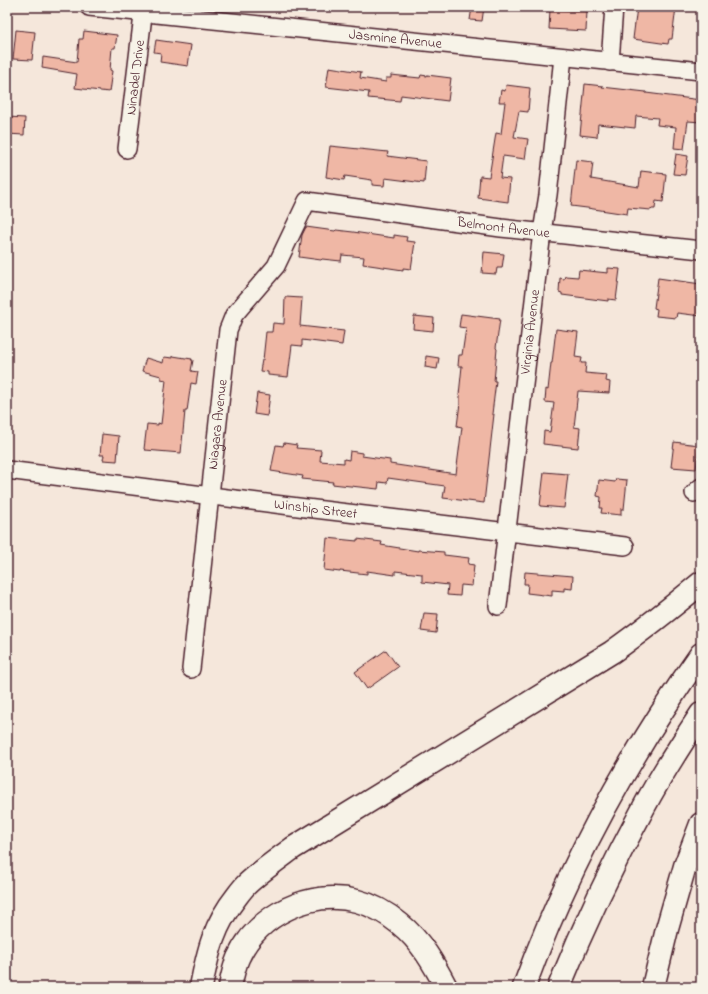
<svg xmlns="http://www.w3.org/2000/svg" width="708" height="994" viewBox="0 0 708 994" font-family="'Indie Flower',sans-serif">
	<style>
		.building { fill: #efb7a5; stroke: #4a1f2b }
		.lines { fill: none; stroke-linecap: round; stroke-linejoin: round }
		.minor-casing { stroke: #4a1f2b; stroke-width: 20 }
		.motorway-casing { stroke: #4a1f2b; stroke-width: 25 }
		.minor { stroke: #f7f3e8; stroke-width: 17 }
		.motorway { stroke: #f7f3e8; stroke-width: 22 }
		.labels { text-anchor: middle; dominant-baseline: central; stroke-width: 4; stroke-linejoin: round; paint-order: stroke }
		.street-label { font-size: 14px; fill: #4a1f2b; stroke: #f7f3e8 }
	</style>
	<rect width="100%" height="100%" fill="#f5e7db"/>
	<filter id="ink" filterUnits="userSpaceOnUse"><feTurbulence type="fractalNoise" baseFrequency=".025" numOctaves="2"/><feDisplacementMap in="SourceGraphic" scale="8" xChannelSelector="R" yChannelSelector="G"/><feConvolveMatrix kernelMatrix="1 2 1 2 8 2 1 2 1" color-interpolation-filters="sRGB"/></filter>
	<g filter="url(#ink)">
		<!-- building -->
		<g class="building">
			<path d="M472,7H484L482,21L470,20Z"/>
			<path d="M637,7H676L672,39H669L668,44L633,39Z"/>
			<path d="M550,9L587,11L586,31L549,29Z"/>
			<path d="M16,30L35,32L32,60L13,59Z"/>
			<path d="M84,31L117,35L115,48H112L110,70L112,71L109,92L75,88L77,74L42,68L43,57L77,62L79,39H83Z"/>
			<path d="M156,40L191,45L188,66L160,62L161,53L154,52Z"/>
			<path d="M329,67L361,72L360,78L386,82V78H391V75L420,78L421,75L427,76V75L451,78L448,101L401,95L400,101L368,98L369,92L326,87Z"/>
			<path d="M585,84L603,86L602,87L646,92V93L701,100V122L688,121L684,149L674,148L676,127L657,125L658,118L636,116L635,128L598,124L597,137L580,135Z"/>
			<path d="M506,85L530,88L528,112L519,111L514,137L528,139L525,159L503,156L500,178L510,179L508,202L478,198L480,176L489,177L496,133L501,134L505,102H499L501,90L505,91Z"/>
			<path d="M7,117L25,118L24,135L7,134Z"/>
			<path d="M330,146L388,152L387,156L426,161L424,183L385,178L384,186L372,185V180L345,176L344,180L326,177Z"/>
			<path d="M676,154L688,156L685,175L673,174Z"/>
			<path d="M576,160L593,162L591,179L639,187L641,171L666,174L663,202L656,201L655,209H652L651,210L628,208L627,214L587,208L571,206Z"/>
			<path d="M306,227L335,231L336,230L353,232L394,238V235L407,237L406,241L415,242L411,269L403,268V270L363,264L364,257L342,255L341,261L322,259L321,260L299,257L302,235Z"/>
			<path d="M484,252L504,254L502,268H497L496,274L482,273Z"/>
			<path d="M608,268L620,269L616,300L608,299V301L562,295V293L559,292L560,278L564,279L565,276L578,277L579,270L608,273Z"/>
			<path d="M658,278L701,284V316L677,313L676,318L656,316L657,309L654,308Z"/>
			<path d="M285,297L302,298L300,326L344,331L342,345L302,340V346L292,345L288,377L268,375V372L260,371L262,360H263L266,332H272L273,323L284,324Z"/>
			<path d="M461,314L500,319L496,348L497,349L494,381H496L492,414H494L484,503L443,498L445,486L388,478L387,483L379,482L378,489L332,484L333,482L302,479L303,476L271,471L276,445L283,446L284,443L297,445L296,448L321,450L320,461L344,463V459L349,460L350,451L362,453V456L390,460V464L456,474L462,427L457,426L460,403V395H459L462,366H458L459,355H462L466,328L459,327Z"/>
			<path d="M414,316L434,318L433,331L413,329Z"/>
			<path d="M556,329L578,332L575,357L582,358L581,363H586L585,373L607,375L606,381L610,382L609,393L578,391L574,427L580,428L578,448L543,444L544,431L550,432L554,403L545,402L546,389L548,390L551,363H552Z"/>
			<path d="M173,356L192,359L191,360H193L191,371L198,372L196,384L191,383L187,411H185L181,453L145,450L144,449L147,424L158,425V423L161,424L166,380L161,379V376L142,371L146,358L163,363L164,357L173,358Z"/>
			<path d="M426,356L439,358L437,369L425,367Z"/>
			<path d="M257,393L270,395L267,416L254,414Z"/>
			<path d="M102,434L119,436L117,461L103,460L104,455H100Z"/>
			<path d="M674,442L699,445L696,469L671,467Z"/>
			<path d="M544,472L568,474L564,508L540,506Z"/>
			<path d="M616,479L627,480L624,509H621V515L601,513L602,508H600L601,497L597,496L599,480L615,482Z"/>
			<path d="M327,538L357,541V539L382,542L381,545L418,551V550L444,552V555L469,558L468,564L474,565L472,586L461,585L460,596L447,595L448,585L422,582V574L395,571V575L367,571V574L340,571V572L324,570Z"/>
			<path d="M525,572L573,576L572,589L564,588V591L552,590V596L527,593L528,584H524Z"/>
			<path d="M424,613L438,614L436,633L421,631Z"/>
			<path d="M386,650L398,667L367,689L355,672Z"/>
		</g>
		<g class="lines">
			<!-- minor casing -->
			<g class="minor-casing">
				<g id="minor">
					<path id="s1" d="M89,7L701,71"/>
					<path d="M610,62L614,7"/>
					<path id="s2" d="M127,149L144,7"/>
					<path id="s3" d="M7,470L306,508L625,546"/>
					<path d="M694,493L701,487"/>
					<path id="s4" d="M498,606L542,232L548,195L563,57"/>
					<path id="s5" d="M191,669L210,495L228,330L234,315L276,266L307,201L501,228L701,250"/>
				</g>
			</g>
			<!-- motorway casing -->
			<g class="motorway-casing">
				<g id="motorway">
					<path d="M201,987C208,951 214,925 237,896C240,892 243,888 247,884C261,871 277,860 293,848L612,652C643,630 672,607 701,583"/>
					<path d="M230,987C232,977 234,967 238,958C258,914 311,889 357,901C373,905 388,914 400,924C421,941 434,964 446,987"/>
					<path d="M524,987C567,869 628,757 701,654"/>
					<path d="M559,987C584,925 612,866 644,807C661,775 681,744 701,714"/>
					<path d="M653,987L667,929L685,866L701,824"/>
				</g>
			</g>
			<!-- minor -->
			<use href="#minor" class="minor"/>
			<!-- motorway -->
			<use href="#motorway" class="motorway"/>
		</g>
	</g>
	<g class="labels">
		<!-- street labels -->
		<g class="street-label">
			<text stroke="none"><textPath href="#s1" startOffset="308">Jasmine Avenue</textPath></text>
			<text stroke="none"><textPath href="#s2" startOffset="72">Ninadel Drive</textPath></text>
			<text stroke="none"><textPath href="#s5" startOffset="692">Belmont Avenue</textPath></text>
			<text stroke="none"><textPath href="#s4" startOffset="276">Virginia Avenue</textPath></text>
			<text stroke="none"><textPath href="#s5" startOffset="246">Niagara Avenue</textPath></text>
			<text stroke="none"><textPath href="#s3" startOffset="311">Winship Street</textPath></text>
		</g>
	</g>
	<!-- margin -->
	<rect width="708" height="994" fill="none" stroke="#f7f3e8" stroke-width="24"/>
	<rect x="12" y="12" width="684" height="970" fill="none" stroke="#4a1f2b" stroke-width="1.5" filter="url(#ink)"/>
</svg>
